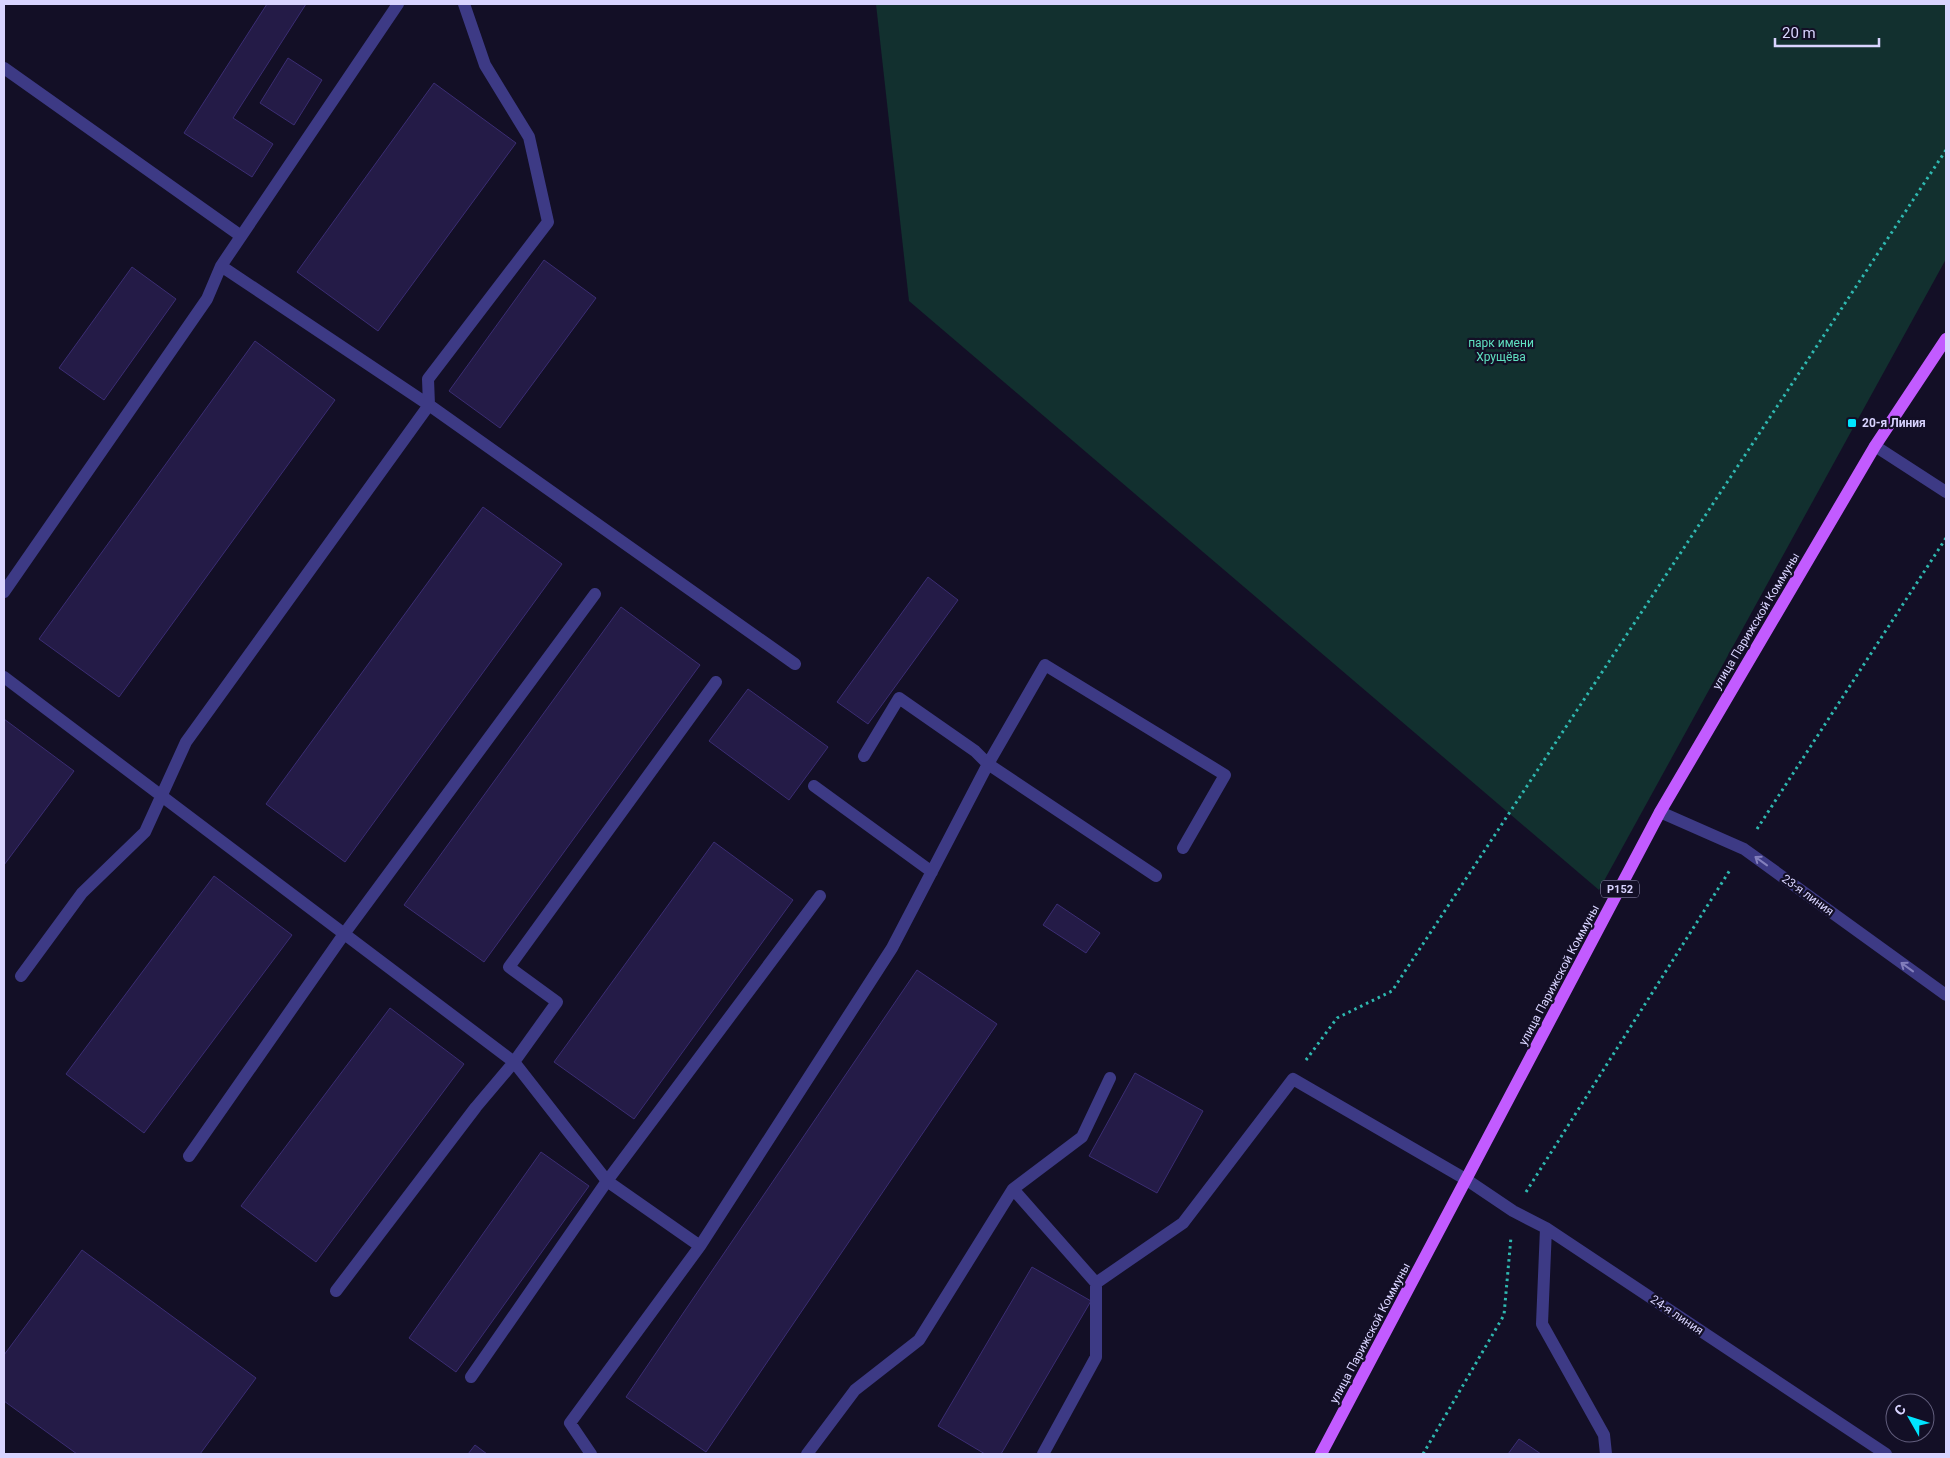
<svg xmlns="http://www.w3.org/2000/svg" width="1950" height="1458" viewBox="0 0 1950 1458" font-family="Roboto,sans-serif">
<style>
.green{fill:#12302f}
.building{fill:#241b47;stroke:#3b2d73}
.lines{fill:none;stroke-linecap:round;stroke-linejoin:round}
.path{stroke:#2fb8b0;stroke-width:3;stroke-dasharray:2.5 4;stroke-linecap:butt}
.service{stroke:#3d3a85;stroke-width:12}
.minor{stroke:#3d3a85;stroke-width:12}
.primary{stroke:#c25bff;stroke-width:12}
.oneway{stroke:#837fbc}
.poi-dot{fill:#00e5ff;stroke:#130f26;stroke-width:2}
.labels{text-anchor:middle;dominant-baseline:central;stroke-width:4.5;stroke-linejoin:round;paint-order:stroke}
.shield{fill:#130f26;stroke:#9e99be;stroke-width:1}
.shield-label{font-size:11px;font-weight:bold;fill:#d9d4ff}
.park-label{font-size:12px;fill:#5fe0c0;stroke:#130f26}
.poi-label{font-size:12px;font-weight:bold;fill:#d9d4ff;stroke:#130f26;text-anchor:start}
.street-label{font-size:12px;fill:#d9d4ff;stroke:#130f26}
</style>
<rect width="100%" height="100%" fill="#130f26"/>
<path class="green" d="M876,4H1946V259L1599,890L909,301Z"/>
<path class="building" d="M267,4H306L233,118L273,144L252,177L184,133Z
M288,58L322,80L294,125L260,103Z
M434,83L516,143L378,331L297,272Z
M544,260L596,298L500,428L449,391Z
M132,267L176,299L104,400L59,368Z
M255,341L335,400L119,697L39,639Z
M483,507L562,564L345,862L266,804Z
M928,577L958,600L868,724L837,702Z
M621,607L700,665L484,962L404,905Z
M748,689L828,747L789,800L709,741Z
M4,719L74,771L4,865Z
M714,842L793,900L634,1119L554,1062Z
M214,876L292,935L144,1133L66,1074Z
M1057,904L1100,933L1086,953L1043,925Z
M917,970L997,1024L706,1452L626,1397Z
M390,1008L464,1064L316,1262L241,1206Z
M1135,1073L1203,1111L1157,1193L1089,1156Z
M541,1152L589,1186L456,1372L409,1338Z
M82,1250L256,1378L200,1454H77L4,1401V1355Z
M1032,1267L1091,1301L1001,1454H985L938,1426Z
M1519,1439L1541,1454H1508Z
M475,1445L487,1454H468Z"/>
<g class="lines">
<path class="path" d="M1757,829L1946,538
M1306,1060L1337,1018L1392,991L1946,150
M1526,1192L1730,870
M1423,1454L1504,1315L1511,1237"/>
<path class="service" d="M4,68L241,236
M221,266L429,405L795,664
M4,592L207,299L221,266L398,4
M4,677L514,1062L476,1107L336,1291
M864,756L899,698L975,751L988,764L1156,876
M814,786L932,872
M21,976L82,893L145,832L186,742L429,405L428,379L548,222L529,137L485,65L464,4
M189,1156L344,934L595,594
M1013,1189L1082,1137L1110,1078
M700,1246L607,1181L514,1062L557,1002L509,967L716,682
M1096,1283L1183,1223L1293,1079L1467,1180
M471,1377L607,1181L820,896
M591,1454L570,1423L700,1246L892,948L988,764L1045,665L1225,775L1183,848
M807,1454L855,1390L919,1340L1013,1189L1096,1283V1357L1043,1454"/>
<path class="minor" d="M1875,446L1946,492
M1660,812L1744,849L1946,995
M1467,1180L1513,1211L1546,1228L1886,1454
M1546,1228L1542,1324L1604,1435L1606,1454"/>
<path class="primary" d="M1321,1454L1660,812L1875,446L1946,339"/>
</g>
<defs><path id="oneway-shaft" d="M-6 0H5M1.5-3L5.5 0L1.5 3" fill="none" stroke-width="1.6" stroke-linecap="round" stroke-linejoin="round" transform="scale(1.25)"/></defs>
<g class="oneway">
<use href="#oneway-shaft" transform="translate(1761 861) rotate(-144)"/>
<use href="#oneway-shaft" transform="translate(1907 967) rotate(-144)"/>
</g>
<rect class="poi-dot" x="1847" y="418" width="10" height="10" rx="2.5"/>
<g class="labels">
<rect class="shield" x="1601" y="880.5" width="38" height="17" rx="4"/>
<g class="shield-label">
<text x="1620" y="889">Р152</text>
</g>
<g class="park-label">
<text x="1501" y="343">парк имени<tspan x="1501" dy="14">Хрущёва</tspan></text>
</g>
<g class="poi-label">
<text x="1862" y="423">20-я Линия</text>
</g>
<g class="street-label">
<text transform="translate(1756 621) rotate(-59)">улица Парижской Коммуны</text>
<text transform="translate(1808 895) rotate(36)">23-я линия</text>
<text transform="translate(1559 975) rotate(-62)">улица Парижской Коммуны</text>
<text transform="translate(1677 1315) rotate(34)">24-я линия</text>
<text transform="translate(1370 1333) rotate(-62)">улица Парижской Коммуны</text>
</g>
</g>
<rect width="1950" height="1458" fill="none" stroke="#d9d4ff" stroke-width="10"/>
<g transform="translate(1910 1418) rotate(309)"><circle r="24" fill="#130f26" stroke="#625e7d"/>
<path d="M0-4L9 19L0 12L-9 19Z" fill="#00e5ff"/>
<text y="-8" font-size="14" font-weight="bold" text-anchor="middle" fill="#d9d4ff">С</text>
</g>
<path d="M1775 38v8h104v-8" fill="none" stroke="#d9d4ff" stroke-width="2.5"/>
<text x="1782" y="38" font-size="15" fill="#d9d4ff" stroke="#130f26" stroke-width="4" paint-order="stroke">20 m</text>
</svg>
